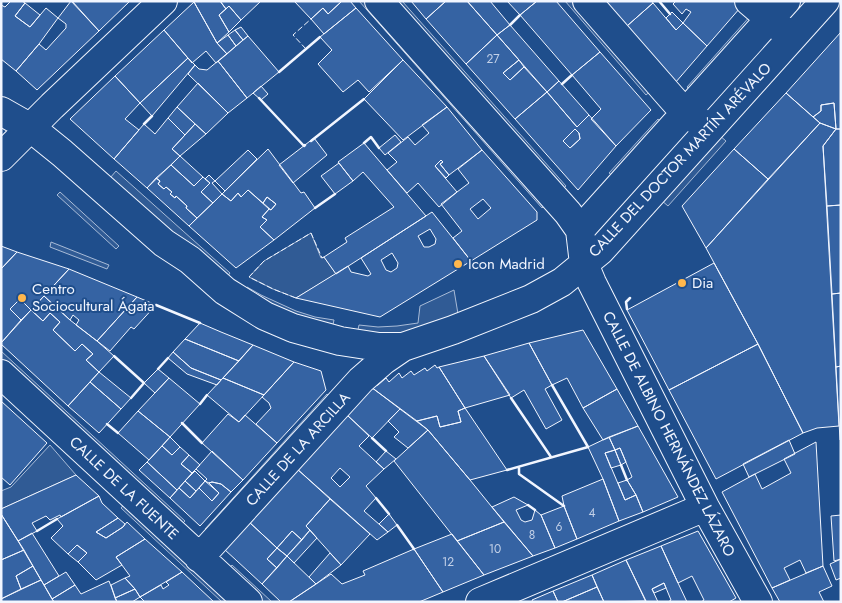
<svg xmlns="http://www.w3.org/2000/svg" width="842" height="603" viewBox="0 0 842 603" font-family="Jost,sans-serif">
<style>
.built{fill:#305b95;stroke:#a8bbd7}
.building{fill:#3563a3;stroke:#f2f6ff;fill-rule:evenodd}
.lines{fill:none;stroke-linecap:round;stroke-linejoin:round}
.minor-casing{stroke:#f2f6ff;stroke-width:30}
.minor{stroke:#1f4e8c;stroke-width:28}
.fence{stroke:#f2f6ff;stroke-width:1;stroke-dasharray:6 2.5;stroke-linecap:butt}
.wall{stroke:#f2f6ff;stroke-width:2.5}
.poi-dot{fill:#ffb74d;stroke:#1f4e8c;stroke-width:2}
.labels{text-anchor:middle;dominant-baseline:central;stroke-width:4;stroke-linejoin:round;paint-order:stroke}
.number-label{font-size:12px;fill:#c3d1e8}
.street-label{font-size:15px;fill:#f2f6ff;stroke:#1f4e8c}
.poi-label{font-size:15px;fill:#f2f6ff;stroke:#1f4e8c;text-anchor:start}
</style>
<rect width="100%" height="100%" fill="#1f4e8c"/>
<path class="built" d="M359,1H371L548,202L542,208Z
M390,1H402L566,186L560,192Z
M565,1H577L653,89L646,95Z
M752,14L759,21L694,93L687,87Z
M658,119L665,125L617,179L609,173Z
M719,135L726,141L668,206L661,200Z
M116,171L230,273L225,280L110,178Z
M60,192L119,246L116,249L57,195Z
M311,233L321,258L324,257L336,274L296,298L273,289L249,277L264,261Z
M51,242L109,265L107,269L50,247Z
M247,287L261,295L296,311L315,317L334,320L332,329L242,294Z
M454,290L458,314L398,336L357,334L359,325L378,327L397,326L418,323L420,306Z
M1,351L185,521L178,528L1,363Z
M327,394L334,400L211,535L205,529Z
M50,445L76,475L1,509V491L11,487Z
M127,501L235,602H222L121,508Z
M232,565L272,602H259L226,572Z"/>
<path class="building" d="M11,1H22L25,3L15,16L30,27L46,8L58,18L39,44L16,71L1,59V5L5,7Z
M71,1L99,31L37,90L16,71L39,44L46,50L66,28V24L58,18Z
M72,1H130L99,31Z
M195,1H220L226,9L219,15L229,32L217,43L194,2Z
M220,1H261L241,20L229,6L226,9Z
M294,1H342L328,14L323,8L311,19Z
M342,1H350L356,8L324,34L311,19L323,8L328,14Z
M411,1H446L426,19Z
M446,1H467L497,35L466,64L426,19Z
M467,1H490L510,25L497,35Z
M507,1H537L520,15Z
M537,1H556L600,52L572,75L520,15Z
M605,1H652L653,3L627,26Z
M676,1H734L740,8L707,46L683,23L691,12L686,9L682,14L673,4Z
M194,2L217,43L227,54L216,63L206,51L192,63L164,30Z
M25,3L40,15L30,27L15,16Z
M653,3L676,30L683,23L707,46L675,83L627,26Z
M229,6L241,20L229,32L219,15Z
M356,8L403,60L369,92L358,80L343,92L318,64L332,50L320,37Z
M672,12L683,23L676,30L666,18Z
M510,25L559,81L547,92L497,35Z
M241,27L248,36L243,40L235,30Z
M164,30L188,58L140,103L115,76Z
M235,30L243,40L236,46L228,35Z
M841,32V129H836L834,103L821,105V111L813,117L786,93Z
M228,35L236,46L227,54L217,43Z
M497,35L519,60L503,73L510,80L524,67L547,92L515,119L466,64Z
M248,36L279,72L247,98L218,61Z
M600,52L651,110L616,146L591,119L601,109L572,75Z
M188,58L195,65L152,116L140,103Z
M403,60L447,107L403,140L364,99Z
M519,60L524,67L510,80L503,73Z
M218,61L247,98L228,113L188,74L195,65L199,69L207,70Z
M115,76L140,103L125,119L139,130L114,159L70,119Z
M559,81L589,115L577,127L547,92Z
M198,83L228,113L206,134L177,107Z
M261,86L268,94L261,100L253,93Z
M547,92L577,127L589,115L616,146L578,190L515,119ZM575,129L579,133L580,139L570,148L563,141Z
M786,93L820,123L768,179L734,149Z
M834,103L836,129L820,123L813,117L821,111V105Z
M177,107L195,124L185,135L168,118Z
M447,107L482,150L449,175L440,164L443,162L441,160L435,166L457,192L439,207L418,183L407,193L387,170L397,162L388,153L408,137L415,145L429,133L422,125Z
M168,118L185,135L172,149L180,156L147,188L114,159L144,124L155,134Z
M820,123L836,129L823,146L839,426L817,428L803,433L758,344L706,248Z
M195,124L206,134L180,156L172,149Z
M575,129L579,133L580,139L570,148L563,141Z
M836,129H841V205L827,206L823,146Z
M395,135L401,142L385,155L379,148Z
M314,138L327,155L293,183L279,165Z
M364,143L426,216L336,274L324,257L347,242L345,238L394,207L363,172L353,181L338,162Z
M268,149L301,193L304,192L315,208L274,240L260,227L267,220L262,217L269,209L271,210L276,204L267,197L263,203L248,190L241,197L238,193L231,201L222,194Z
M734,149L768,179L706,248L682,206Z
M248,150L257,159L225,191L215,181Z
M482,150L537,212V220L471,261L453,238L462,231L441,204L469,183L458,169ZM483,199L491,208L478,219L470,209Z
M180,156L203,177L194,186L171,165Z
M441,160L443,162L440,164L449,175L446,178L435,166Z
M339,163L353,181L335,194L321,176Z
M171,165L194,186L203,177L210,183L201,192L213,203L197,218L186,208L187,206L176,196L175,198L170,194L172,192L166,187L164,189L158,184L160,181L156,178Z
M209,175L215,181L212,183L222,194L213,203L201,192L210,183L205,179Z
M156,178L160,181L158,184L164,189L166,187L172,192L170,194L175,198L176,196L187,206L186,208L197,218L189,226L147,188Z
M248,190L269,209L262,217L267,220L260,227L274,240L236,268L189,226L222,194L231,201L238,193L241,197Z
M267,197L276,204L271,210L263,203Z
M841,205V293L832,294L827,206Z
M432,212L471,261L380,317L296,298L348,266L351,272L368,276L371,274L361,258ZM430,229L436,239L435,244L429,247H424L418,236ZM392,253L398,263L397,268L391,272L386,270L381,260Z
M1,246L17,252L1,269Z
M17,252L69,269L31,310L20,299L10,309L21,320L1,343V269Z
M714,263L758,344L669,390L627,310Z
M69,269L137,297L97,341L76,325L79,320L73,315L70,320L44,296Z
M841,293V366L836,367L832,294Z
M44,296L70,320L97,341L114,356L99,372L86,360L93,354L82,344L75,351L53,330L60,322L50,313L43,321L31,310Z
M137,297L156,305L134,329L131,327L110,351L97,341Z
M20,299L31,310L21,320L10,309Z
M31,310L43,321L50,313L60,322L53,330L75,351L82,344L93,354L86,360L99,372L68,406L1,344V343Z
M200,323L221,332L253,345L239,361L185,339Z
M583,330L617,389L583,408L567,378L552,385L529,343Z
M185,339L239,361L221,380L191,368L173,352Z
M529,343L552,385L545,389L562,420L546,429L524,390L511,398L484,356Z
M758,344L803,433L716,479L669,390Z
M253,345L294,362L264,395L223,378Z
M173,352L191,368L221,380L217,385L187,374L168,358Z
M484,356L510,395L465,408L439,367Z
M294,362L321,371L326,390L277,443L256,424L271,408L269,403L262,397Z
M435,365L437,368L439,367L465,408L458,411L461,422L440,427L437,416L417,421L371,387L378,385L386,378L389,382L399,373L402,378L411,371L414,375L425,368L427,371Z
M841,366V440H840L836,367Z
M158,369L169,378L155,393L144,383Z
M99,372L131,398L121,409L90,382Z
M169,378L200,404L170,437L138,411Z
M223,378L264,395L239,422L207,395Z
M90,382L121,409L99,433L68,406Z
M371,387L400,409L372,438L346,414Z
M617,389L638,426L603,440L583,408Z
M1,401L47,443L10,485L1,477Z
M465,408L507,470L470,480L428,430L417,421L437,416L440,427L461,422L458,411Z
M400,409L428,430L408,448L394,437L399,432L388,421Z
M138,411L170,437L149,460L118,433Z
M228,414L239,422L245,415L277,443L243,480L202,443Z
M346,414L369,436L359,446L384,469L366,486L376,498L364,511L388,532L377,540L296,468ZM340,468L350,477L340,487L331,478Z
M638,426L678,497L643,512L636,495L627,480L632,477L620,448L615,450L609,437Z
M428,430L470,480L504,522L457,541L394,461Z
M170,437L180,447L172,455L162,446Z
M609,437L615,450L605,453L625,500L636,495L643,512L619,521L603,479L588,447Z
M789,440L795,454L749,477L743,464Z
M816,442L823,566L806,573L800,560L784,568L790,580L772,588L722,492L755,474L762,489L791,473L784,459Z
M162,446L172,455L180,447L189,455L181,464L192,473L177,490L147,462Z
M620,448L626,462L621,465L615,450Z
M615,450L621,465L611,468L605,453Z
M212,451L243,480L231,492L221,484L212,482L209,483L205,481L207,479L196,469Z
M386,451L396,459L384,469L376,462Z
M189,455L200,465L192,473L181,464Z
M147,462L177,490L170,498L139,470Z
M296,468L330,499L306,526L310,530L302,540L292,531L277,548L248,521Z
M195,471L205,481L196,491L185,481Z
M76,475L99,496L61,517L60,515L50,520L46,516L32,523L37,531L18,541L1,514V509Z
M603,479L619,521L577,539L564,506L562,496Z
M627,480L636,495L625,500L618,483Z
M185,481L196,491L190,498L179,488Z
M205,481L219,493L212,501L199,488Z
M212,482L221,484L231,492L200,526L170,498L179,488L190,498L199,488L212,501L219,493L209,483Z
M99,496L102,503L118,518L96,532L106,538L123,527L127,522L145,539L116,557L122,565L96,580L78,562L87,553L77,545L68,554L51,538L63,526L57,519Z
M514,497L528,505L516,510L521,520L525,522L532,520L535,510L541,515L555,548L533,556L492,507Z
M330,499L370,534L341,565L306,526Z
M564,506L577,539L555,548L541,515Z
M1,514L24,550L1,560Z
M389,514L397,525L388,532L379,524Z
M841,515V559L834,561L831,516Z
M118,518L125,524L123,527L106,538L96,532Z
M248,521L277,548L267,559L277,568L262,584L224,549Z
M504,522L533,556L484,575L457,541Z
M310,530L317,538L294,563L287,556Z
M292,531L302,540L287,556L277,548Z
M698,531L736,598L729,602H701L704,600L692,576L678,583L661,546Z
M32,533L59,576L44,585L18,541Z
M452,534L484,575L443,592L414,549Z
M145,539L182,572L140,597L135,589L125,578L130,576L116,557Z
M77,545L87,553L78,562L68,554Z
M661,546L678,583L687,602H668L671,600L664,583L652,589L658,602H646L626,560Z
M277,548L287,556L277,568L267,559Z
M414,549L443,592L419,602H289L331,574L342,584L365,575L363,571Z
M24,550L33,566L16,576L21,589L1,599V560Z
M330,553L341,565L316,584L309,577Z
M287,556L316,584L289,602H281L262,584Z
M841,559V578L836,580L830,564Z
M626,560L646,601L604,602L592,575Z
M33,566L41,580L21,589L16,576Z
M823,566L832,586L819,592L824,602H780L772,588Z
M66,572L75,585L52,599L44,585Z
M182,572L214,602H145L140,597L161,585L163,589L169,585L166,582Z
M592,575L597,587L562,602H558L553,591Z
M125,578L135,589L115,598L111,585Z
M41,580L54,602H1V599Z
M109,581L117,602H54L52,599L75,585L81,594Z
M664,583L666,588L654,593L652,589Z
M597,587L604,602H562Z
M135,589L140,597L132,602H117L115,598Z
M553,591L558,602H533L532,600Z"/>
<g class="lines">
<g class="minor-casing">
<path id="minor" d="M379,1L568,213L580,230L584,264L592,283L705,507L758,602
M587,1L670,96L686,114L702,123
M749,1L784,31
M1,111L31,128L62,153L164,243L190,260L225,291L265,316L293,328L340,341L379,347H403L453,330L531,299L562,282L600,251L825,1
M1,157L52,106L163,1
M580,230L786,1
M1,374L248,602
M199,558L361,380L384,360L403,347
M480,602L705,507"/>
</g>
<use href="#minor" class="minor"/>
<path class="fence" d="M306,49L293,35L311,19
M296,298L273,289L249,277L264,261L311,233L322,258L324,257"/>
<path class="wall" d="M659,1L670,14
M510,25L520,15
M279,72L320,37
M562,84L572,75
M259,98L304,146L305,145
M144,124L152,116
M311,141L364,99
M364,143L371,137L379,148
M315,208L335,194
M156,305L200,323
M627,309L626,302L630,298
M114,356L144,383L131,398
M158,369L168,358
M511,398L551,457
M200,404L207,395
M182,423L202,443
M107,424L118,433
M372,438L386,451
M621,465L627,480
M519,467V474L564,506
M507,470L588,447L552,385
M376,498L389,514
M528,505L535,510
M397,525L414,549
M37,531L57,519"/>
</g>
<g class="poi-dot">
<circle cx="458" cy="264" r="5"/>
<circle cx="682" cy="283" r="5"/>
<circle cx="22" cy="298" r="5"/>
</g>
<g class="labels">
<g class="number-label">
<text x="493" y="59">27</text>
<text x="592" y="513">4</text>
<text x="559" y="527">6</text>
<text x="532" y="535">8</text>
<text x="495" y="549">10</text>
<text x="448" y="562">12</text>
</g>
<g class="street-label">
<text transform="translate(680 160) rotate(-47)">CALLE DEL DOCTOR MARTÍN ARÉVALO</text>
<text transform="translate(669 434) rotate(63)">CALLE DE ALBINO HERNÁNDEZ LÁZARO</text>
<text transform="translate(298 449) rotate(-48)">CALLE DE LA ARCILLA</text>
<text transform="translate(124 488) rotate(43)">CALLE DE LA FUENTE</text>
</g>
<g class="poi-label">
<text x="468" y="264">Icon Madrid</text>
<text x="692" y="283">Dia</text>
<text x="32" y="289">Centro<tspan x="32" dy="17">Sociocultural Ágata</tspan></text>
</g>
</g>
<rect width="842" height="603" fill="none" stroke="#f2f6ff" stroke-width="5"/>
</svg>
